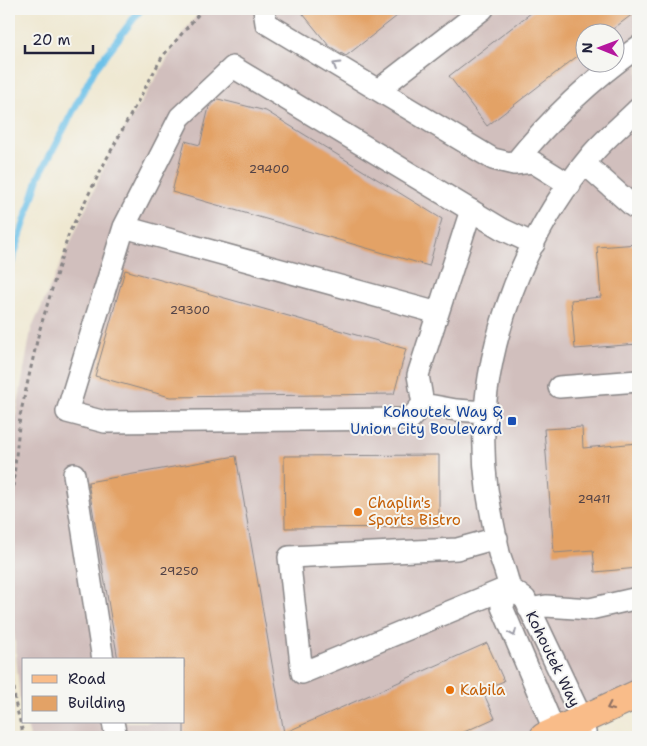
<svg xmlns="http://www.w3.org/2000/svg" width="647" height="746" viewBox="0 0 647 746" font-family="'Shantell Sans',sans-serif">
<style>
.industrial{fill:#d1bfbd;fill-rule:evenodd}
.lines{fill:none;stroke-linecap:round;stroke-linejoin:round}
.stream{stroke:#6cc1e9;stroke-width:7}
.building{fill:#e3a266}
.minor-casing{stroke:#888586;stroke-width:24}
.major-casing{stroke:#888586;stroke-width:30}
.path{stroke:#888586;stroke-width:3;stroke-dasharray:4 4;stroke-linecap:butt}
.minor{stroke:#fff;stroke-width:21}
.major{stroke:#f9bc89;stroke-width:28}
.oneway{stroke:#9c9ca7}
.oneway2{stroke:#8e6f62}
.transit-dot{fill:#1a4fb4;stroke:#f6f6f2;stroke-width:2}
.food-dot{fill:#e8710a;stroke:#f6f6f2;stroke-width:2}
.labels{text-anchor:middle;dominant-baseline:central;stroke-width:4;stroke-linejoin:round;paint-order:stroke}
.number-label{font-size:12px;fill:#524246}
.transit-label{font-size:15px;fill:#164399;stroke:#f6f6f2;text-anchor:end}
.food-label{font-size:15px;fill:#c56008;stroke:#f6f6f2;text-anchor:start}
.street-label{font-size:15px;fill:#22223b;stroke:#f6f6f2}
</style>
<rect width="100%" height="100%" fill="#f6f6f2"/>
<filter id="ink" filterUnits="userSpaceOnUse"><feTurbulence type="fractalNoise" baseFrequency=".02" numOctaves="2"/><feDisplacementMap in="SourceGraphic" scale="10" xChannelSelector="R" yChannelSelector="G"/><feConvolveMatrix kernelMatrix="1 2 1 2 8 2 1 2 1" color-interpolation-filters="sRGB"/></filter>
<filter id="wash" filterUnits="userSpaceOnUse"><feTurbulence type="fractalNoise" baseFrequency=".0096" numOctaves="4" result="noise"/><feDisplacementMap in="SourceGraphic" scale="20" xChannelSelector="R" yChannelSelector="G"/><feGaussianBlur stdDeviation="1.12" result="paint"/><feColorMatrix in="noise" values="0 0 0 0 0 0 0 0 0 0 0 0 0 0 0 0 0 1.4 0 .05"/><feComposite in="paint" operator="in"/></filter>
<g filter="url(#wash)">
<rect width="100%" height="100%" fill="#efe8d1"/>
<path class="industrial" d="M202,9H638V694L544,737H30L26,722H184V660H24V714L20,701L9,575V456L31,330L112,150L183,33ZM584,32H614V62H584Z"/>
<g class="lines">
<path class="stream" d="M9,271L39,176L95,69L141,9"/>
</g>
<g id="blocks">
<path class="building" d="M299,9H406L346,56L329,46Z
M536,9L638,10L609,32H584V51L487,126L449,76Z
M218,99L266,111L442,219L429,266L172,192L185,141L200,145L209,107Z
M638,244V344L575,349L571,300L601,297L597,247Z
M125,270L406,349L394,394L170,397L95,376Z
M582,427L583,448L638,443V568L595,572L593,550L554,553L544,429Z
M439,455V527L285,528L284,456Z
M236,456L284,733L487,643L504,681L482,690L495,718L453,737H184V660H118L88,482Z"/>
</g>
</g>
<g filter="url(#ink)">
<use href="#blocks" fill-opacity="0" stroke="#888586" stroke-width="1"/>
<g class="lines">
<g class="minor-casing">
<path id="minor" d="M264,9L266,23L493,159L514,164L533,162L570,185
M378,90L483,9
M514,164C550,119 591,80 638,47
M585,164L634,207H638
M124,227L438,313
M559,387L638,381
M423,404L418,375L471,210
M485,412L456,410L423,404L410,419L105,422L67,412L124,227L180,117L233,67L502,229L534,244
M74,474L103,660
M497,538L457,549L289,557L302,673L509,587
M509,587L525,599L582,719L586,737
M529,609L546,606L590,609L638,598
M113,722L116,737
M562,737L555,732L502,607C505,601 509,592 509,586C507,574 502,563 499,553C495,532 490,510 487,489C471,371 517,244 592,154C606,138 623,124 638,109"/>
</g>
<g class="major-casing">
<path id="major" d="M544,737L638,694"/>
</g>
<path class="path" d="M9,527L20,416L39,332L69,233L106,160L162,57L203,9
M9,616L15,702L24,737"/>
<use href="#minor" class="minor"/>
<use href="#major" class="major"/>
</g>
<defs><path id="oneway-chevron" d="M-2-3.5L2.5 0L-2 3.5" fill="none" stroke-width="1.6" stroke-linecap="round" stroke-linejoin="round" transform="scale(1.25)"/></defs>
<g class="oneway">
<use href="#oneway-chevron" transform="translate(336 65) rotate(-149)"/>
<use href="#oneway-chevron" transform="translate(513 633) rotate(67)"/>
</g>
<use class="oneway2" href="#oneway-chevron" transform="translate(610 707) rotate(155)"/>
</g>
<rect class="transit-dot" x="507" y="416" width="10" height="10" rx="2.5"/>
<g class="food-dot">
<circle cx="358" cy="512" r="5"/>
<circle cx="450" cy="690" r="5"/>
</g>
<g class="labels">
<g class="number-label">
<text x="269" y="169">29400</text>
<text x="190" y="310">29300</text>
<text x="594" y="499">29411</text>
<text x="179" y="571">29250</text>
</g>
<g class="transit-label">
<text x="502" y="412">Kohoutek Way &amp;<tspan x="502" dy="17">Union City Boulevard</tspan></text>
</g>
<g class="food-label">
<text x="368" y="503">Chaplin's<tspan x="368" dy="17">Sports Bistro</tspan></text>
<text x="460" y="690">Kabila</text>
</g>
<g class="street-label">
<text transform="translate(553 659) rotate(64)">Kohoutek Way</text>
</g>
</g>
<rect width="647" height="746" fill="none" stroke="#f6f6f2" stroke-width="30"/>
<rect x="22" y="658" width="162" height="65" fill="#f6f6f2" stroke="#a1a1a9"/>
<rect x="32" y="675" width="25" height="8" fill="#f9bc89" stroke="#a1a1a9"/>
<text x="68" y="684" font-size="15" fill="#22223b">Road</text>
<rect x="32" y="696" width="25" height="15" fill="#e3a266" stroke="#a1a1a9"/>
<text x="68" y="708" font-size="15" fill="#22223b">Building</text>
<g transform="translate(600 48) rotate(271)"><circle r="24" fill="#f6f6f2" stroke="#a1a1a9"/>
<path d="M0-4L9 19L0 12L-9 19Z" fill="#b5179e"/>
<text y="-8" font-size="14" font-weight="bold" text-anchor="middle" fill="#22223b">N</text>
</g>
<path d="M25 45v8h68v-8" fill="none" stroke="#22223b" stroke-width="2.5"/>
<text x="32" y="45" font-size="15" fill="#22223b" stroke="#f6f6f2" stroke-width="4" paint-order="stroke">20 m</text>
</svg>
